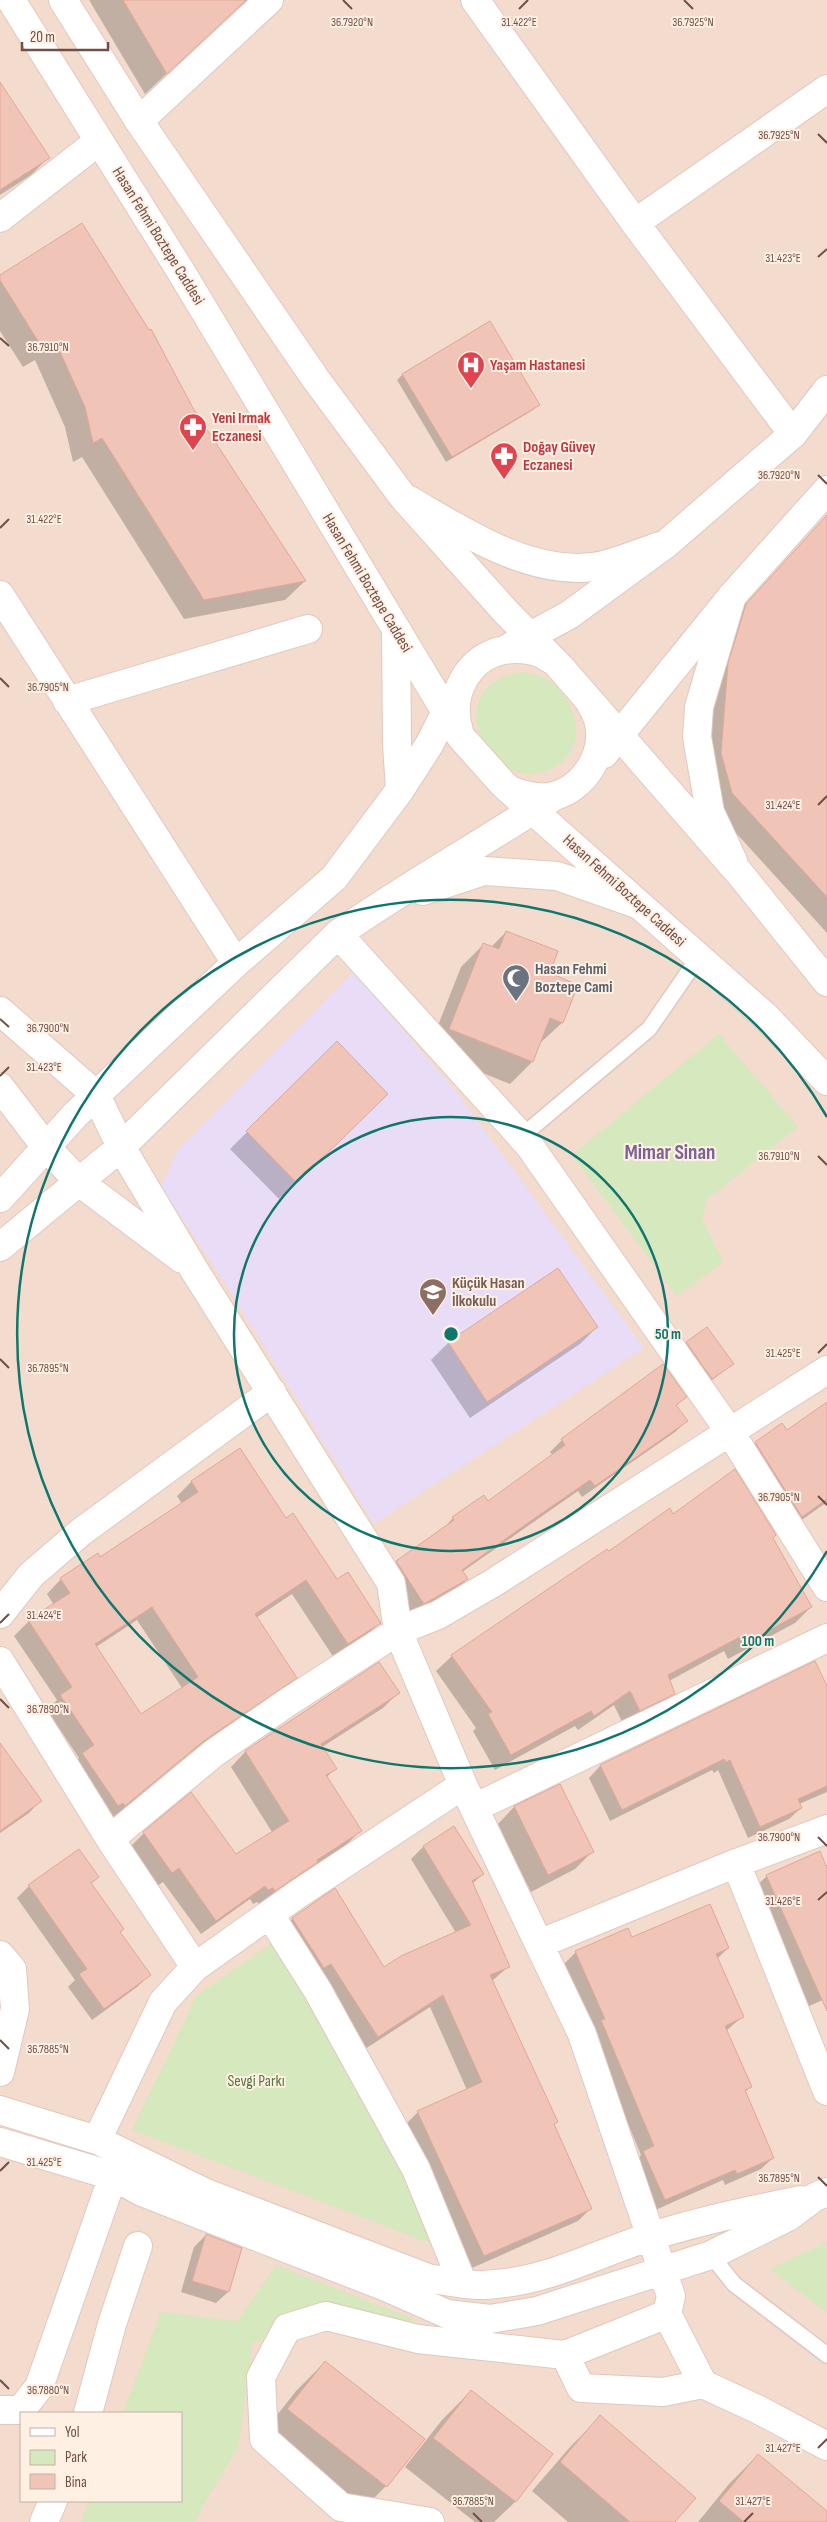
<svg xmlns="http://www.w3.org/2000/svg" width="827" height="2522" viewBox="0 0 827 2522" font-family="'Sofia Sans Condensed',sans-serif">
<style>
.residential{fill:#f3dbcd;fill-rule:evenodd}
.education{fill:#e8dcf7}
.green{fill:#d6e8be}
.shadow{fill:#0003;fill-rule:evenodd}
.building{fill:#f0c4b7;stroke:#e2a797;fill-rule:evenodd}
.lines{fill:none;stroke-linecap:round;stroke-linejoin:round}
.service-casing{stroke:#e1c8be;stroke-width:18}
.minor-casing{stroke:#e1c8be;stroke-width:30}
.tertiary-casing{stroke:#e1c8be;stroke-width:30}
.secondary-casing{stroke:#e6c8bb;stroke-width:30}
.service{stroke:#fff;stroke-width:15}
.minor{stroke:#fff;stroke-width:28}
.tertiary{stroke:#fff;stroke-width:28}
.secondary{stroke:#fff;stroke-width:28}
.ticks{fill:none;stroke:#714f47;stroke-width:2}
.ring{fill:none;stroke:#0f766e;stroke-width:2.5}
.labels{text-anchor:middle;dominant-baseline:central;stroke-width:4;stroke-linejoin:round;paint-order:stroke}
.street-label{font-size:16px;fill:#714f47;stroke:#fff0e4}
.health-label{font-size:16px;font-weight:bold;fill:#be3a42;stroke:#fff0e4;text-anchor:start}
.worship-label{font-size:16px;font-weight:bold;fill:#5b616d;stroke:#fff0e4;text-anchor:start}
.education-label{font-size:16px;font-weight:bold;fill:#785e54;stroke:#fff0e4;text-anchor:start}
.park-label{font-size:16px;fill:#597740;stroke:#fff0e4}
.district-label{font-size:21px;font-weight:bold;fill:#7b6394;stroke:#fff0e4}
.ticks-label{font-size:12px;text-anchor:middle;fill:#714f47;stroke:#fff0e4;stroke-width:4;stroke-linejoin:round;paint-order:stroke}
.centre{fill:#0f766e;stroke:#fff0e4;stroke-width:2.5}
.ring-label{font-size:15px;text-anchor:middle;font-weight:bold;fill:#0f766e;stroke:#fff0e4;stroke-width:4;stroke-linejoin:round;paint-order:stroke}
</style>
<rect width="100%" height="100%" fill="#fbebde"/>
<path class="residential" d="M0,0H827V2522H0ZM21,2413H181V2501H21Z"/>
<path class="education" d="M353,972L455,1090L644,1348L374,1524L225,1283L161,1187L177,1151Z"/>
<path class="green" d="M523,672C534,674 543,676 551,682C576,701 589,743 559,764C494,809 430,684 523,672Z
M719,1034L798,1127L707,1199L702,1218L723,1262L677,1296L572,1155Z
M278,1939L443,2248L132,2130L197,1995Z
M827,2242V2313L770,2269Z
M276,2265L417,2320L253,2342L238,2447L194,2522H81L89,2501H181V2413H123L161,2312L237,2321Z"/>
<path class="shadow" d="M89,0H250L235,10L145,94Z
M0,87L48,158L31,175L0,195Z
M0,276L305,581L285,600L184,619L82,457L73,462L65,427L35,360L23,367L0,331Z
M402,375L538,405L533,410L446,462L397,380Z
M827,517V933L715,810L704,771L712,681L729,622Z
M506,932L548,974L577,985L562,1023L539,1044L532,1062L510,1084L428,1051L461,967L483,945L491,947Z
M337,1043L387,1094L279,1199L230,1149Z
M558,1269L597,1327L580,1344L470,1418L431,1360L448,1343Z
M687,1343L732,1364L700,1390L675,1355Z
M685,1397L676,1406L687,1421L675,1432L582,1497L578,1491L462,1572L467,1579L455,1591L412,1615L385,1574L397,1562L442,1530L453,1518L488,1503L553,1456L550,1452L562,1440Z
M827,1404V1502L785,1532L739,1460L756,1443L782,1425L787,1432Z
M240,1450L286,1519L337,1581L379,1623L365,1637L334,1658L292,1594L256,1618L295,1678L281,1692L189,1754L110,1820L69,1768L79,1758L47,1710L57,1700L14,1636L29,1621L54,1605L47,1594L61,1579L98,1555L100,1558L182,1504L177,1496L191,1482ZM137,1620L182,1688L141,1715L96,1647Z
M673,1515L772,1538L811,1607L795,1623L728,1659L724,1651L669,1681L673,1694L658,1709L624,1726L614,1705L578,1730L575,1726L495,1770L473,1731L476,1728L436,1671L452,1656L609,1553Z
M379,1663L398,1693L383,1708L322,1747L335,1768L326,1778L360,1831L345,1846L260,1905L257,1902L253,1904L250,1899L201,1934L163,1882L157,1886L129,1848L144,1833L235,1856L272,1832L231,1767L245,1752Z
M814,1663L827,1689V1792L799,1804L801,1808L789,1819L748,1838L718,1770L714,1773L712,1770L610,1821L589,1778L600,1766Z
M0,1745L40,1801L29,1813L0,1833Z
M559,1786L592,1852L575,1869L531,1892L497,1825L514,1807Z
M423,1847L483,1874L472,1884L509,1966L492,1981L557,2121L553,2125L590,2209L578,2221L472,2268L405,2125L418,2112L467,2090L430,2007L365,2049L280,1931L293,1918L384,1968L456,1933L411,1859Z
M78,1851L97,1877L91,1884L119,1933L149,1975L137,1987L92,2020L68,1987L75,1980L17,1898L29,1886Z
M827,1865V1998L807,2007L754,1888L767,1876Z
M632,1939L728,1948L717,1959L742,2017L726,2031L750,2087L744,2093L773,2158L761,2169L725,2185L723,2180L653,2211L632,2164L641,2155L590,2033L593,2030L564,1964L576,1952Z
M206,2235L228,2292L216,2303L181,2292L194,2247Z
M325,2362L423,2439L386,2486L357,2515L259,2438L296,2391Z
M471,2391L552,2455L515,2502L494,2522H475L405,2467L442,2420Z
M600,2417L674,2522H568L532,2491L571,2446Z
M758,2455L827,2512V2522H698L729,2484Z"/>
<path class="building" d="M123,0H246L167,74Z
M0,82L50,158L0,190Z
M82,223L149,330L151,329L193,408L306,581L204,600L102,438L93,443L85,407L55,341L43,349L0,280V275Z
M490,321L540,405L452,457L402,374Z
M827,515V897L732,793L721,753L728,663L746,604Z
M506,931L558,951L550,973L578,985L563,1023L550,1018L533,1062L449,1029L483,943L499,949Z
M337,1041L388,1094L297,1183L246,1131Z
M558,1268L598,1327L487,1402L448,1342Z
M707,1327L734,1364L712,1379L686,1342Z
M663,1364L687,1397L676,1405L688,1421L595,1486L590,1480L532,1520L462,1570L468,1579L424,1604L396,1561L454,1520L452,1517L484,1495L488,1501L565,1445L561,1439Z
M827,1402V1499L802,1517L755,1442L782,1423L787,1430Z
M240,1448L286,1518L293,1513L337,1579L348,1572L381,1623L348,1644L306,1580L255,1614L297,1678L205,1740L125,1806L123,1803L118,1806L82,1753L94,1745L60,1695L72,1687L28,1620L70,1593L60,1578L98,1553L100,1557L198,1492L191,1481ZM152,1607L198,1677L141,1714L95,1644Z
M735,1469L776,1535L773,1538L812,1607L744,1644L740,1637L668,1675L675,1694L640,1711L630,1691L594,1716L591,1711L511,1755L488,1714L492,1712L451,1655L607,1549L609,1551L670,1508L673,1514Z
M815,1661L827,1686V1786L798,1799L802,1808L760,1827L730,1760L726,1762L724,1759L622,1810L600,1765Z
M379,1662L400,1693L321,1744L337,1769L326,1775L362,1831L317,1860L318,1862L275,1891L273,1888L268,1890L265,1886L216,1921L179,1868L172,1873L143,1832L191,1792L236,1854L289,1821L245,1751Z
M0,1743L42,1801L0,1831Z
M560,1784L594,1852L548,1875L514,1806Z
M454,1826L484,1874L472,1881L510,1967L490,1975L558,2122L554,2124L592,2209L484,2256L417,2111L482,2082L443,1995L378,2037L331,1964L324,1968L292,1918L335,1888L384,1967L401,1956L471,1925L423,1846Z
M79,1849L99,1877L91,1883L124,1929L120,1932L151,1975L104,2009L79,1974L87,1969L28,1885Z
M820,1851L827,1868V2011L766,1875Z
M710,1904L729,1948L716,1954L744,2017L725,2026L752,2087L745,2090L774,2158L737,2174L735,2170L665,2200L643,2151L654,2146L601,2020L605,2019L575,1951L628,1928L632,1937Z
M206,2234L242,2248L229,2292L192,2281Z
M325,2361L425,2439L387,2487L287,2409Z
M471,2390L553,2454L516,2502L433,2438Z
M600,2415L696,2498L675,2522H630L560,2462Z
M758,2454L827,2511V2522H744L719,2501Z"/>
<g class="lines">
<g class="service-casing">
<path id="service" d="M522,1136L649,1029L698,958
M711,2255L734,2284L827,2355"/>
</g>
<g class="minor-casing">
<path id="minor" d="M475,0L635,223L793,434
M139,121L269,0
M0,218L99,141
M635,223L827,89
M409,500C463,531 528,575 593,567C615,564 638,553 660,546
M0,595L236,963
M732,596L699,707L697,737L710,812L733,861
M396,632L397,744L400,790
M67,701L308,629
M423,891L484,871L557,876L637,904
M338,934L529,1145L730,1432L827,1587
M0,1011L96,1095L121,1147L193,1268L391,1583L398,1631L463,1785L582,2034L671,2296L667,2314L703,2384L757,2409L827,2446
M0,1087L46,1147L79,1182L182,1259
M0,1198L76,1114L236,963L334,878L400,790L429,745L455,694
M0,1247L121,1147L338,934C408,885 482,844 553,797
M0,1614L31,1575L81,1532L272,1392
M0,1661L110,1839L195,1967
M474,1808L827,1638
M110,1839L214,1753L288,1702L398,1631L438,1615L493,1583L827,1370
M736,1863L827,2091
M270,1915L318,1991L416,2169L463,2284
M539,1944L734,1864L827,1829
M0,1955L12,1969L15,2009L0,2072
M0,2110L97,2140L206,2193L428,2278C451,2282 473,2287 496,2284C549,2280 599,2253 649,2237C699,2221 750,2210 801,2200
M97,2140L163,2002L195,1967L298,1894L463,1785
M0,2142L113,2176L142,2192L386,2287L447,2314L490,2319L537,2311L711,2255L788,2217L815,2197L827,2192
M565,2355L581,2388L663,2392L703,2384
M0,2410H21L39,2387L113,2176
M88,2413L112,2324L138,2246
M44,2522L53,2501
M430,2522L341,2507L264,2439L261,2377L287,2328L326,2316L418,2339L565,2355L667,2314"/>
</g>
<g class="tertiary-casing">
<path id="tertiary" d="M510,647L569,615L666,544L793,434L827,390
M604,754L732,596L827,490"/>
</g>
<g class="secondary-casing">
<path id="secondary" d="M11,0L180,270L461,737L503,784L765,1016L827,1081
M63,0L139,121L315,378L403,497L506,612L560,667L741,875L827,982
M459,731C446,691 473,648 517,649C528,649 541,652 550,659
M512,791C526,796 540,800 554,796C591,786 614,738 591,705"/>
</g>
<use href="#service" class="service"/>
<use href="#minor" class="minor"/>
<use href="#tertiary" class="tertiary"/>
<use href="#secondary" class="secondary"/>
</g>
<path class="ticks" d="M343,0L352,9M684,0L693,9M519,9L528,0M818,134L827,143M818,257L827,249M0,338L9,346M818,475L827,484M0,528L9,519M0,678L9,687M818,805L827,796M0,1019L9,1027M0,1076L9,1067M818,1156L827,1165M818,1353L827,1344M0,1359L9,1368M818,1496L827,1505M0,1623L9,1614M0,1699L9,1708M818,1837L827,1846M818,1900L827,1892M0,2040L9,2049M0,2171L9,2162M818,2177L827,2186M0,2380L9,2389M818,2448L827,2439M473,2513L482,2522M744,2522L753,2513"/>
<g class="ring">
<circle cx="451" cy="1334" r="217"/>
<path d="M827 1551A434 434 0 1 1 827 1117"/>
</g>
<defs>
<g id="hospital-pin" transform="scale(1.4375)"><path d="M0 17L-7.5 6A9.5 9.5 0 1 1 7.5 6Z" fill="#e0444e" stroke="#fff0e4"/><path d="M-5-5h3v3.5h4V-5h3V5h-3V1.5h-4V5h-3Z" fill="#fff"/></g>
<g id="pharmacy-pin" transform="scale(1.4375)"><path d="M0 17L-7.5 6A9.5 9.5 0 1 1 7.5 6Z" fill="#e0444e" stroke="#fff0e4"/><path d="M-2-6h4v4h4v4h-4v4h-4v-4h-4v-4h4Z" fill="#fff"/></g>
<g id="mosque-pin" transform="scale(1.4375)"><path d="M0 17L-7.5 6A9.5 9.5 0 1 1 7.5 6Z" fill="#6b7280" stroke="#fff0e4"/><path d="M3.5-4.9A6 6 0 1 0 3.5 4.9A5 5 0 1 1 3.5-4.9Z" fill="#fff"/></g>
<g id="school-pin" transform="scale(1.4375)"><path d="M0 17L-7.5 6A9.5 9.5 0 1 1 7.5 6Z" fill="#8d6e63" stroke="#fff0e4"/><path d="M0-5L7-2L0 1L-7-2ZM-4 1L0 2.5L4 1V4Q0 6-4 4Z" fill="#fff"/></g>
</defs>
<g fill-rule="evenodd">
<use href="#hospital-pin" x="471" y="365"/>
<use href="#pharmacy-pin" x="193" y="427"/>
<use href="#pharmacy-pin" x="504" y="456"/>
<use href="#mosque-pin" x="516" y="978"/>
<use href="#school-pin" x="433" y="1292"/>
</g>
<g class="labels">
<g class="street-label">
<text transform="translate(158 236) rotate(58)">Hasan Fehmi Boztepe Caddesi</text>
<text transform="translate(367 583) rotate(59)">Hasan Fehmi Boztepe Caddesi</text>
<text transform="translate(624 891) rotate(42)">Hasan Fehmi Boztepe Caddesi</text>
</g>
<g class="health-label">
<text x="490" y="365">Yaşam Hastanesi</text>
<text x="212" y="418">Yeni Irmak<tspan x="212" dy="18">Eczanesi</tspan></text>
<text x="523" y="447">Doğay Güvey<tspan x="523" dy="18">Eczanesi</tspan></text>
</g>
<g class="worship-label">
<text x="535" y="969">Hasan Fehmi<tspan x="535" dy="18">Boztepe Cami</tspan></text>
</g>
<g class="education-label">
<text x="452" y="1283">Küçük Hasan<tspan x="452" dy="18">İlkokulu</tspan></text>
</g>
<g class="park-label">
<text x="256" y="2081">Sevgi Parkı</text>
</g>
<g class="district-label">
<text x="670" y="1152">Mimar Sinan</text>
</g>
</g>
<g class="ticks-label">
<text x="352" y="26">36.7920°N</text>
<text x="519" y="26">31.422°E</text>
<text x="693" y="26">36.7925°N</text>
<text x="779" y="139">36.7925°N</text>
<text x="783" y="262">31.423°E</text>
<text x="48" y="351">36.7910°N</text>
<text x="779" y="479">36.7920°N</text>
<text x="44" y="523">31.422°E</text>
<text x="48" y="691">36.7905°N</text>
<text x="783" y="809">31.424°E</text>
<text x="48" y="1032">36.7900°N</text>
<text x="44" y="1071">31.423°E</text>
<text x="779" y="1160">36.7910°N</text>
<text x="783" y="1357">31.425°E</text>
<text x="48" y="1372">36.7895°N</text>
<text x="779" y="1501">36.7905°N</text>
<text x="44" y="1619">31.424°E</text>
<text x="48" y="1713">36.7890°N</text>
<text x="779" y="1841">36.7900°N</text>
<text x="783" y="1905">31.426°E</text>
<text x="48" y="2053">36.7885°N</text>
<text x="44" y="2166">31.425°E</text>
<text x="779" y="2182">36.7895°N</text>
<text x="48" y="2394">36.7880°N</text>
<text x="783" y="2452">31.427°E</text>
<text x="473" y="2505">36.7885°N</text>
<text x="753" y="2505">31.427°E</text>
</g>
<circle cx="451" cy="1334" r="8" class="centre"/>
<g class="ring-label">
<text x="668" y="1339">50 m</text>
<text x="758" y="1646">100 m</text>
</g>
<rect x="20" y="2412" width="162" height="90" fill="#fff0e4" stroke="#c6b0a5"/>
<rect x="30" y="2428" width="25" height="8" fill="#ffffff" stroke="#c6b0a5"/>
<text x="65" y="2437" font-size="15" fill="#714f47">Yol</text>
<rect x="30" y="2450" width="25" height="15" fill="#d6e8be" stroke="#c6b0a5"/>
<text x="65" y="2462" font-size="15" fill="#714f47">Park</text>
<rect x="30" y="2474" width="25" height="15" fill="#f0c4b7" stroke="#c6b0a5"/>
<text x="65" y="2487" font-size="15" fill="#714f47">Bina</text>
<path d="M22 42v8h86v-8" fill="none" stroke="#714f47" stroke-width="2.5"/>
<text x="30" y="42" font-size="15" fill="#714f47" stroke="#fff0e4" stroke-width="4" paint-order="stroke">20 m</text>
</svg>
